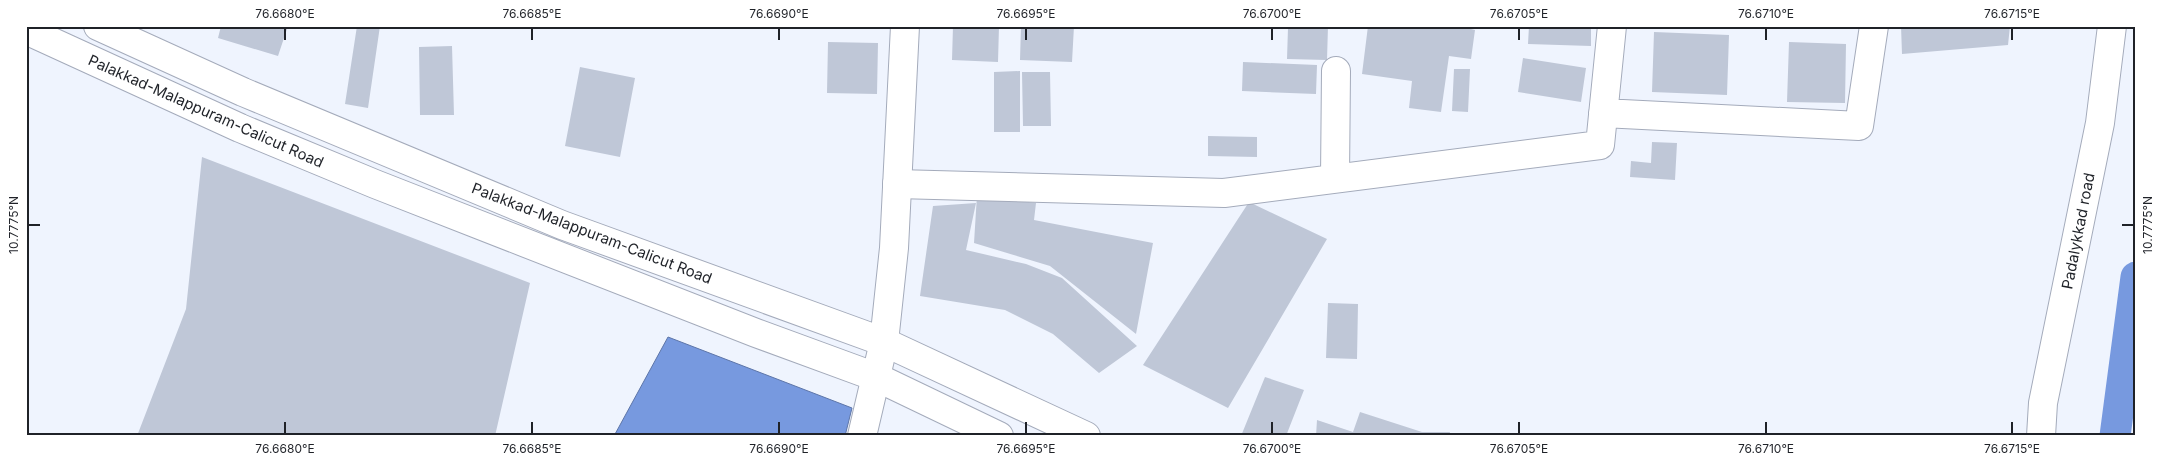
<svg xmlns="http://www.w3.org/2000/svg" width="2162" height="462" viewBox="0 0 2162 462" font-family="Inter,sans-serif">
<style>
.water{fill:#7799df;stroke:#5d75a8}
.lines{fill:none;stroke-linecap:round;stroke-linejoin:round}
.canal{stroke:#7799df;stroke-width:31}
.building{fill:#bfc7d7}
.minor-casing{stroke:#a4abbb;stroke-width:30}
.tertiary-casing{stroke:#a4abbb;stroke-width:30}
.trunk-casing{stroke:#a4abbb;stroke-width:30}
.minor{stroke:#fff;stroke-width:28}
.tertiary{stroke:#fff;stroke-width:28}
.trunk{stroke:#fff;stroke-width:28}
.ticks{fill:none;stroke:#1f2228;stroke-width:2}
.labels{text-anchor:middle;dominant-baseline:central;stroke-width:4;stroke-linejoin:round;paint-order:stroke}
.street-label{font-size:15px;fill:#1f2228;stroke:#fff}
.neatline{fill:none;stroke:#1f2228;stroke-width:2}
.ticks-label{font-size:12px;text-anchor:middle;fill:#1f2228}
</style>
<rect width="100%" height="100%" fill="#eff4fe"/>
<path class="water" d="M668,337L852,408L845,436H614Z"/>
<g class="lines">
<path class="canal" d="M2115,436L2136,277"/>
</g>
<path class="building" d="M221,26H288L278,56L218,38Z
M357,26H380L368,108L345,104Z
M953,26H999L998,62L952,60Z
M1021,26H1074L1072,62L1020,60Z
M1282,26H1328L1327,60L1287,59L1288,28H1282Z
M1368,26H1459L1475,30L1471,59L1449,56L1441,112L1409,108L1412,81L1362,74Z
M1529,26H1591V46L1528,44Z
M1901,26H2010L2008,45L1902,54Z
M1654,32L1729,35L1727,95L1652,92Z
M828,42L878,43L877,94L827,93Z
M1789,42L1846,44L1845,103L1787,102Z
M452,46L454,115H420L419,47Z
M1523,58L1586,68L1581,102L1518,92Z
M1243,62L1317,65L1316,94L1242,91Z
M580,67L635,78L620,157L565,146Z
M1454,69H1470L1468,112L1452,111Z
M1020,71V132H994V72Z
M1022,72H1050L1051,126H1023Z
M1208,136L1257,137V157L1208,156Z
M1652,142L1677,143L1675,180L1630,177L1631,161L1651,163Z
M202,157L530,283L495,436H137L186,309Z
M977,195L1036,203L1034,220L1153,243L1136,334L1050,266L974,243Z
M1249,202L1327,239L1228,408L1143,365Z
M976,203L966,250L1026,264L1062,278L1137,346L1099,373L1053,334L1005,310L920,296L933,206Z
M1328,303L1358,304L1357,359L1326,358Z
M1265,377L1304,390L1286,436H1241Z
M1360,412L1422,432H1450L1449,436H1316L1317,420L1353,432Z"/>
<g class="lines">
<g class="minor-casing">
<path id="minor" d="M1603,113L1859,126L1874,26
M1335,178L1336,71
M897,184L1224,193L1600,145L1612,26"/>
</g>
<g class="tertiary-casing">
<path id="tertiary" d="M862,436L884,342L894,248L905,26
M2041,436L2043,403L2100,123L2112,26"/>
</g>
<g class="trunk-casing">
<path id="trunk" d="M98,26L243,92L562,225L884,342L1086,436
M26,30L240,128L375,184L756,333L876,377L999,436"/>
</g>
<use href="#minor" class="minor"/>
<use href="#tertiary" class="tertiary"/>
<use href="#trunk" class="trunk"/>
</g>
<path class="ticks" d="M285,28V40M532,28V40M779,28V40M1026,28V40M1272,28V40M1519,28V40M1766,28V40M2012,28V40M28,225H40M2122,225H2134M285,422V434M532,422V434M779,422V434M1026,422V434M1272,422V434M1519,422V434M1766,422V434M2012,422V434"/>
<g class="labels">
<g class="street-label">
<text transform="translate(206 111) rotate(24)">Palakkad-Malappuram-Calicut Road</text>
<text transform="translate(2078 231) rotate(-79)">Padalykkad road</text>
<text transform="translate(592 233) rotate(21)">Palakkad-Malappuram-Calicut Road</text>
</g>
</g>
<rect width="2162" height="462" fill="none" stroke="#ffffff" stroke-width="55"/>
<rect x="28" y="28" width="2106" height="406" class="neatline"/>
<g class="ticks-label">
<text x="285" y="18">76.6680°E</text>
<text x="532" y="18">76.6685°E</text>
<text x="779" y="18">76.6690°E</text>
<text x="1026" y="18">76.6695°E</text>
<text x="1272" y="18">76.6700°E</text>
<text x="1519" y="18">76.6705°E</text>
<text x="1766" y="18">76.6710°E</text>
<text x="2012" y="18">76.6715°E</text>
<text transform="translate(14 225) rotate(-90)" y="4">10.7775°N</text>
<text transform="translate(2148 225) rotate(-90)" y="4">10.7775°N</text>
<text x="285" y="453">76.6680°E</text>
<text x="532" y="453">76.6685°E</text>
<text x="779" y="453">76.6690°E</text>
<text x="1026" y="453">76.6695°E</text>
<text x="1272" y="453">76.6700°E</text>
<text x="1519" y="453">76.6705°E</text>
<text x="1766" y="453">76.6710°E</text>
<text x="2012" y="453">76.6715°E</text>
</g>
</svg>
